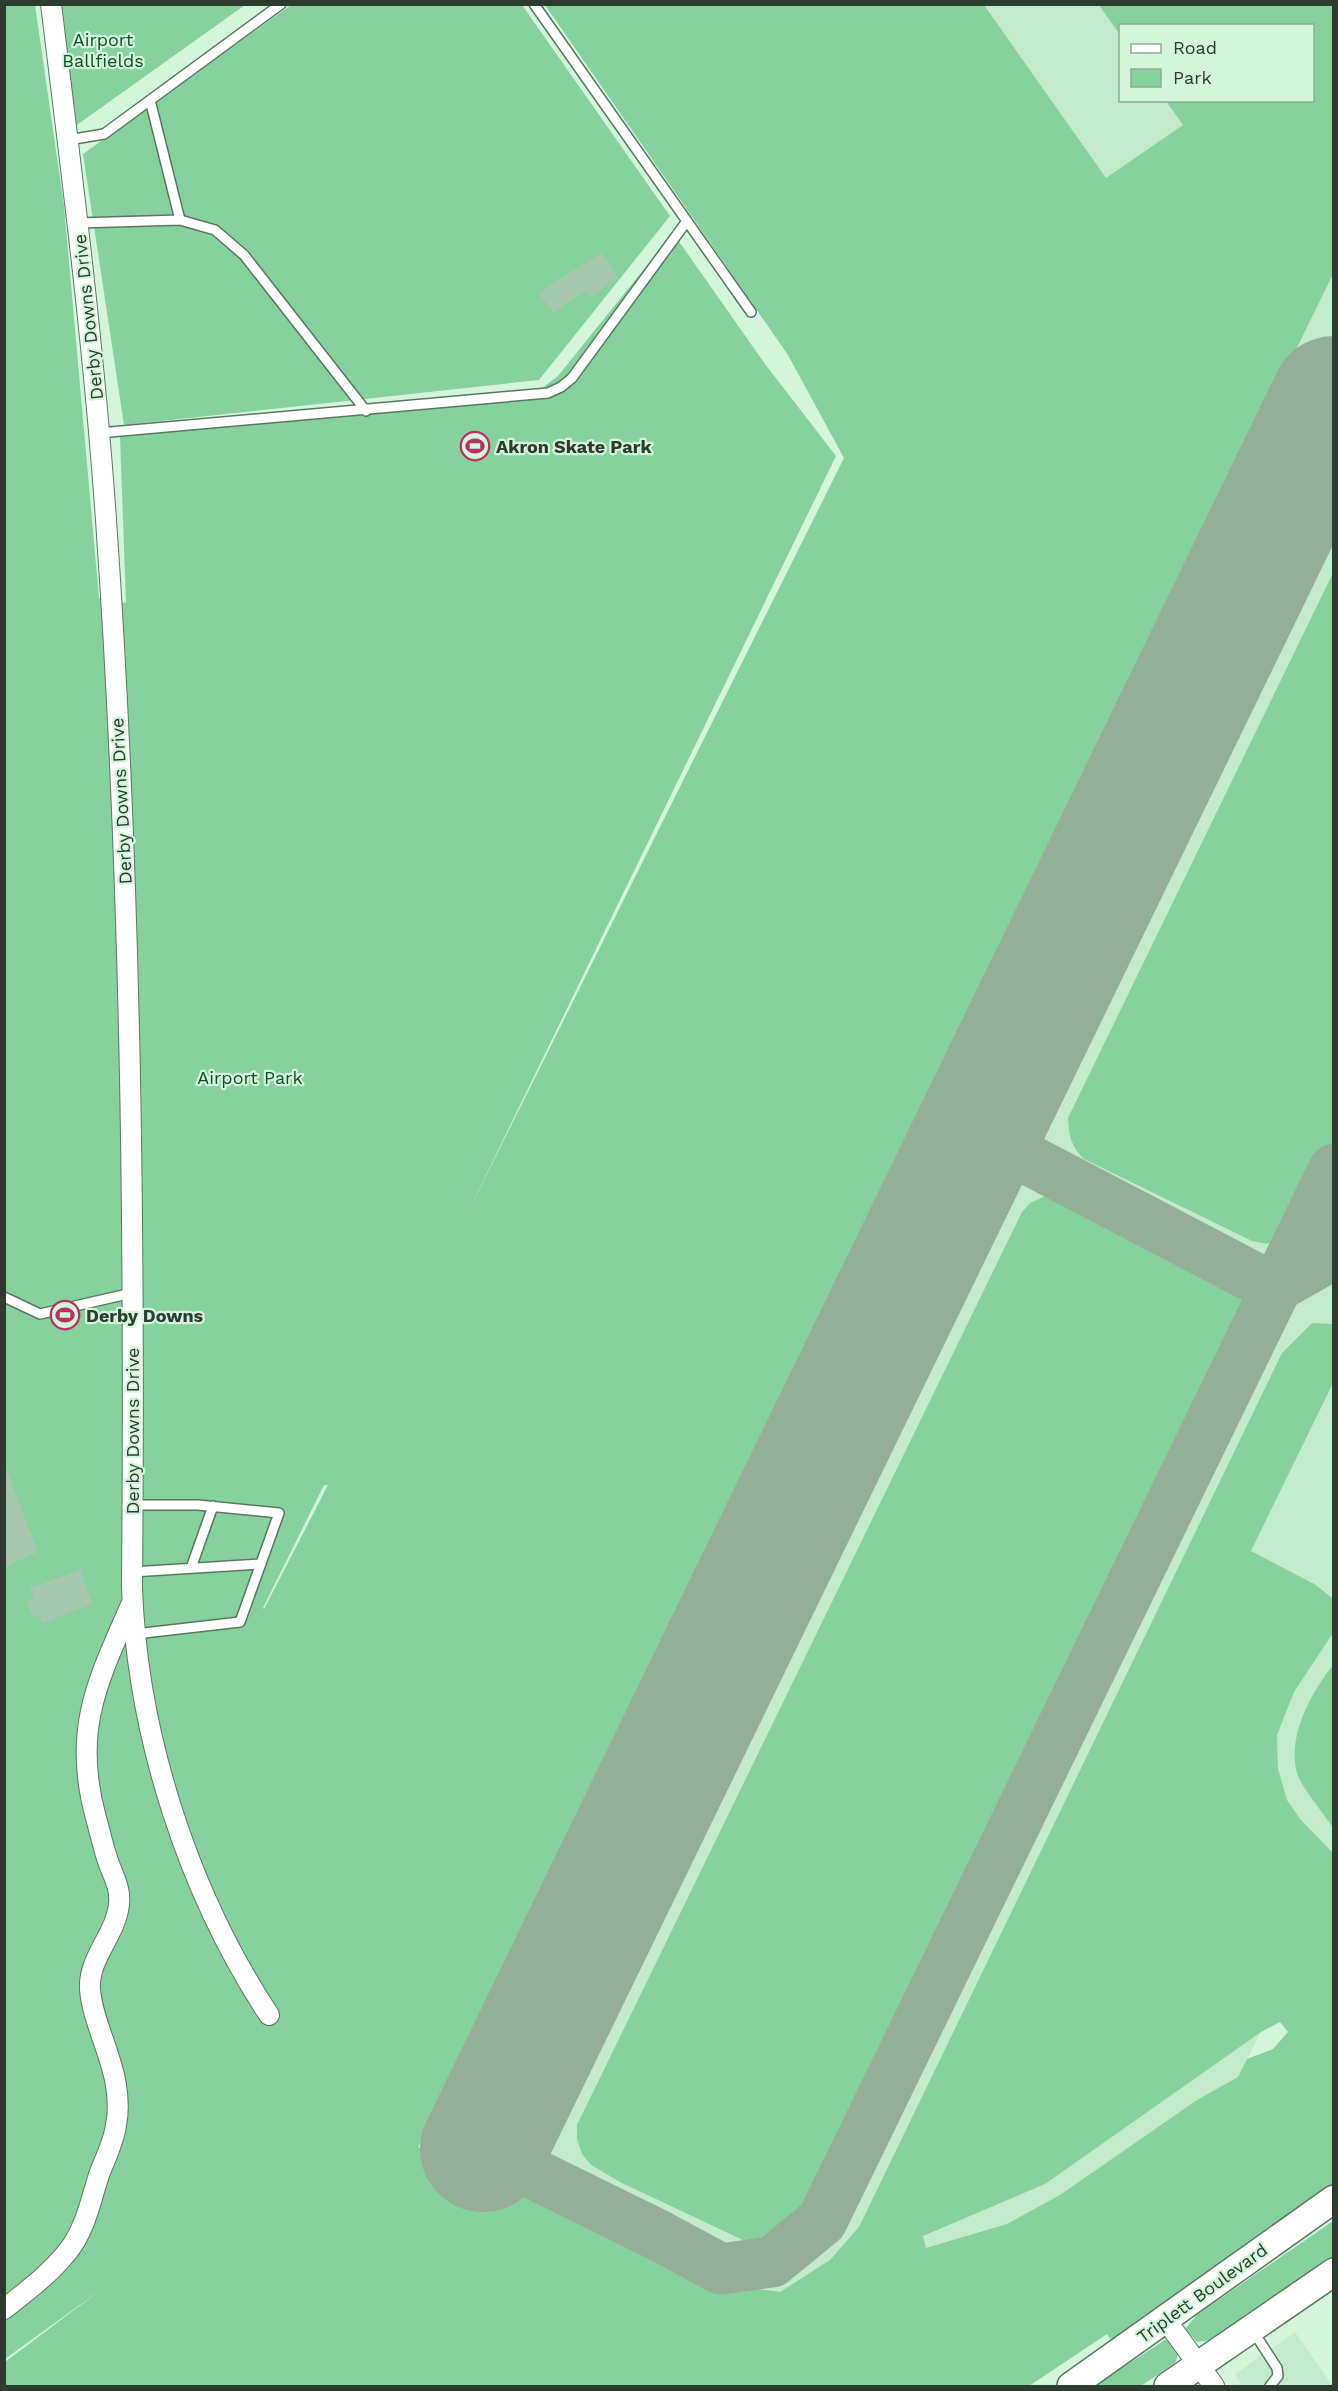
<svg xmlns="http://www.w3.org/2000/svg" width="1338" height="2391" viewBox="0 0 1338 2391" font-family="'Work Sans',sans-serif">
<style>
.built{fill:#c2ebcd;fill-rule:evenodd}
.green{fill:#86d19d;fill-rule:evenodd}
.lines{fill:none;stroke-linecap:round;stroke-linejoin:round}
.taxiway{stroke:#94ae9a;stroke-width:51}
.runway{stroke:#94ae9a;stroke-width:126}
.building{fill:#a7c8b0}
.lane-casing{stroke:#597862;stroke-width:12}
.street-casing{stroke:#597862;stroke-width:22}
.secondary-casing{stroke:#597862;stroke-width:30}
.lane{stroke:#fff;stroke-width:9}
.street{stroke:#fff;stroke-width:20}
.secondary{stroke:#fff;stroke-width:27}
.labels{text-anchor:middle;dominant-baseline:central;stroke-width:4.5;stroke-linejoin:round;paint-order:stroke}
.park-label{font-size:18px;fill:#0d4f2a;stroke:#d3f5dc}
.street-label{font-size:18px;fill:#2e3b31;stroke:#d3f5dc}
.poi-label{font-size:18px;font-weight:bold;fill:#2e3b31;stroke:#d3f5dc;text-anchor:start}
</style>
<rect width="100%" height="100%" fill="#d3f5dc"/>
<path class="built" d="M708,5H1333V1853L1332,1851L1261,2032L1107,2334L1029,2386H5V2362L165,2242L334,1485L844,458L788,355ZM1120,26H1312V100H1120Z
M1295,2332L1333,2386H1242L1235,2374Z"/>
<path class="green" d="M51,4L245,5L67,132Z
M4,5H35L64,206L99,598L126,603L120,437L541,389L558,376L673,233L765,364L836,456L468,1212L844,458L788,355L545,5H984L1106,178L1183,125L1166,101L1312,100V26H1120V35L1099,5H1333V274L418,2147L717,2283L780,2292L830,2260L859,2227L1282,1353L1312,1323L1333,1324V1383L1251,1551L1316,1585L1333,1599V1633L1294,1692L1277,1735L1278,1769L1287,1800L1300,1819L1333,1853V2189L1114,2344L1107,2334L1029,2386H5V2362L102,2289L5,2359ZM324,1485H328L264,1609L263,1608ZM1280,2022L1288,2032L1273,2049L1247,2059L1238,2077L1197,2100L1060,2195L1007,2224L926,2248L923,2236L1045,2184L1261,2032Z
M291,5H522L670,216L539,380L124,425L83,154Z
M1333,573V1151L1293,1231L1267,1244L1252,1241L1084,1159C1071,1146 1069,1136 1068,1118Z
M1050,1194L1072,1197L1226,1276L1243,1289L1248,1313L1242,1330L822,2198C802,2229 785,2245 747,2242L620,2182L591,2165L582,2154L577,2139V2125L1022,1212L1030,1203Z
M1333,1665V1828C1324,1813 1302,1789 1297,1773C1287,1736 1311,1693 1333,1665Z
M1333,2221V2257L1211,2340L1197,2342L1185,2329L1198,2314Z
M1165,2340L1172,2342L1179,2352L1175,2363L1141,2386H1094Z"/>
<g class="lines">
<path class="taxiway" d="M976,1132L1274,1288L1334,1254
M483,2149L658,2235L721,2269L772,2262L822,2221L1334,1169"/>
<path class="runway" d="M483,2149L1334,399"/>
</g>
<path class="building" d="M601,253L618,278L591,297L586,290L553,313L539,293Z
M4,1464L38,1552L4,1567Z
M80,1570L92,1604L42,1623L39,1615L33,1617L27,1601L34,1598L30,1588Z"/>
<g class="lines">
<g class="lane-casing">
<path id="lane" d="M534,4L751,312
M150,100L180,220
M68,140L104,134L281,4
M78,223L180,220L215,230L244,255L366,411
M99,433L548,393L561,387L572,378L687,221
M4,1297L40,1314L132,1293
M132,1505H198L279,1513L240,1622L135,1634
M191,1568L213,1506
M132,1572L261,1564
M1253,2331L1277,2368L1278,2376L1270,2386"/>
</g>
<g class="street-casing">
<path id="street" d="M51,4C72,176 94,347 106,520C131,875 135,1231 132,1587C137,1734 188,1892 269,2015
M4,2309C27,2291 50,2274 68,2251C86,2229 91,2198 100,2172C106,2157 114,2141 116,2125C119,2111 118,2098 116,2085C111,2053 92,2019 90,1989C88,1958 116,1935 119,1904C121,1888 113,1876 108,1861C103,1847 100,1832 96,1818C72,1731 97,1682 131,1605
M1165,2319L1214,2386"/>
</g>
<g class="secondary-casing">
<path id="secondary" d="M1071,2386L1334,2199
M1168,2386L1334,2272"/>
</g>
<use href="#lane" class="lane"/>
<use href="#street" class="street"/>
<use href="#secondary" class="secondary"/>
</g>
<defs>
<g id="stadium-ring" transform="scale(1.5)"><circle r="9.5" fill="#d3f5dc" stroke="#bb2f63" stroke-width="1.5"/><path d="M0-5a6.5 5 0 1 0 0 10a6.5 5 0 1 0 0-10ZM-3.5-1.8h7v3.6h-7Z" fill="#bb2f63"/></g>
</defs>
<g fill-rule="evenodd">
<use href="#stadium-ring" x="475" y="446"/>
<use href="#stadium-ring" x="65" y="1315"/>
</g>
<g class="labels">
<g class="park-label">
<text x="103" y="39">Airport<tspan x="103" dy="21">Ballfields</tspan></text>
<text x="250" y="1077">Airport Park</text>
</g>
<g class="street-label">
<text transform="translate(88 317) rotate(-96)">Derby Downs Drive</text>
<text transform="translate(121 801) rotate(-93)">Derby Downs Drive</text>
<text transform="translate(132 1431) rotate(-90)">Derby Downs Drive</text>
<text transform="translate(1202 2293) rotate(-36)">Triplett Boulevard</text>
</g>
<g class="poi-label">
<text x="496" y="446">Akron Skate Park</text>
<text x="86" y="1315">Derby Downs</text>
</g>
</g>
<rect width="1338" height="2391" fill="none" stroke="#2e3b31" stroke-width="12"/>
<rect x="1119" y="24" width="195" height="78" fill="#d3f5dc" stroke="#91ab98" stroke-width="1.5"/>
<rect x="1131" y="44" width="30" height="9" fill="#ffffff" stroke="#91ab98" stroke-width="1.5"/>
<text x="1173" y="54" font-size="18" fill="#2e3b31">Road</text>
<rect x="1131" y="69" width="30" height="18" fill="#86d19d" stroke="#91ab98" stroke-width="1.5"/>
<text x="1173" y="84" font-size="18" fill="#2e3b31">Park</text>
</svg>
